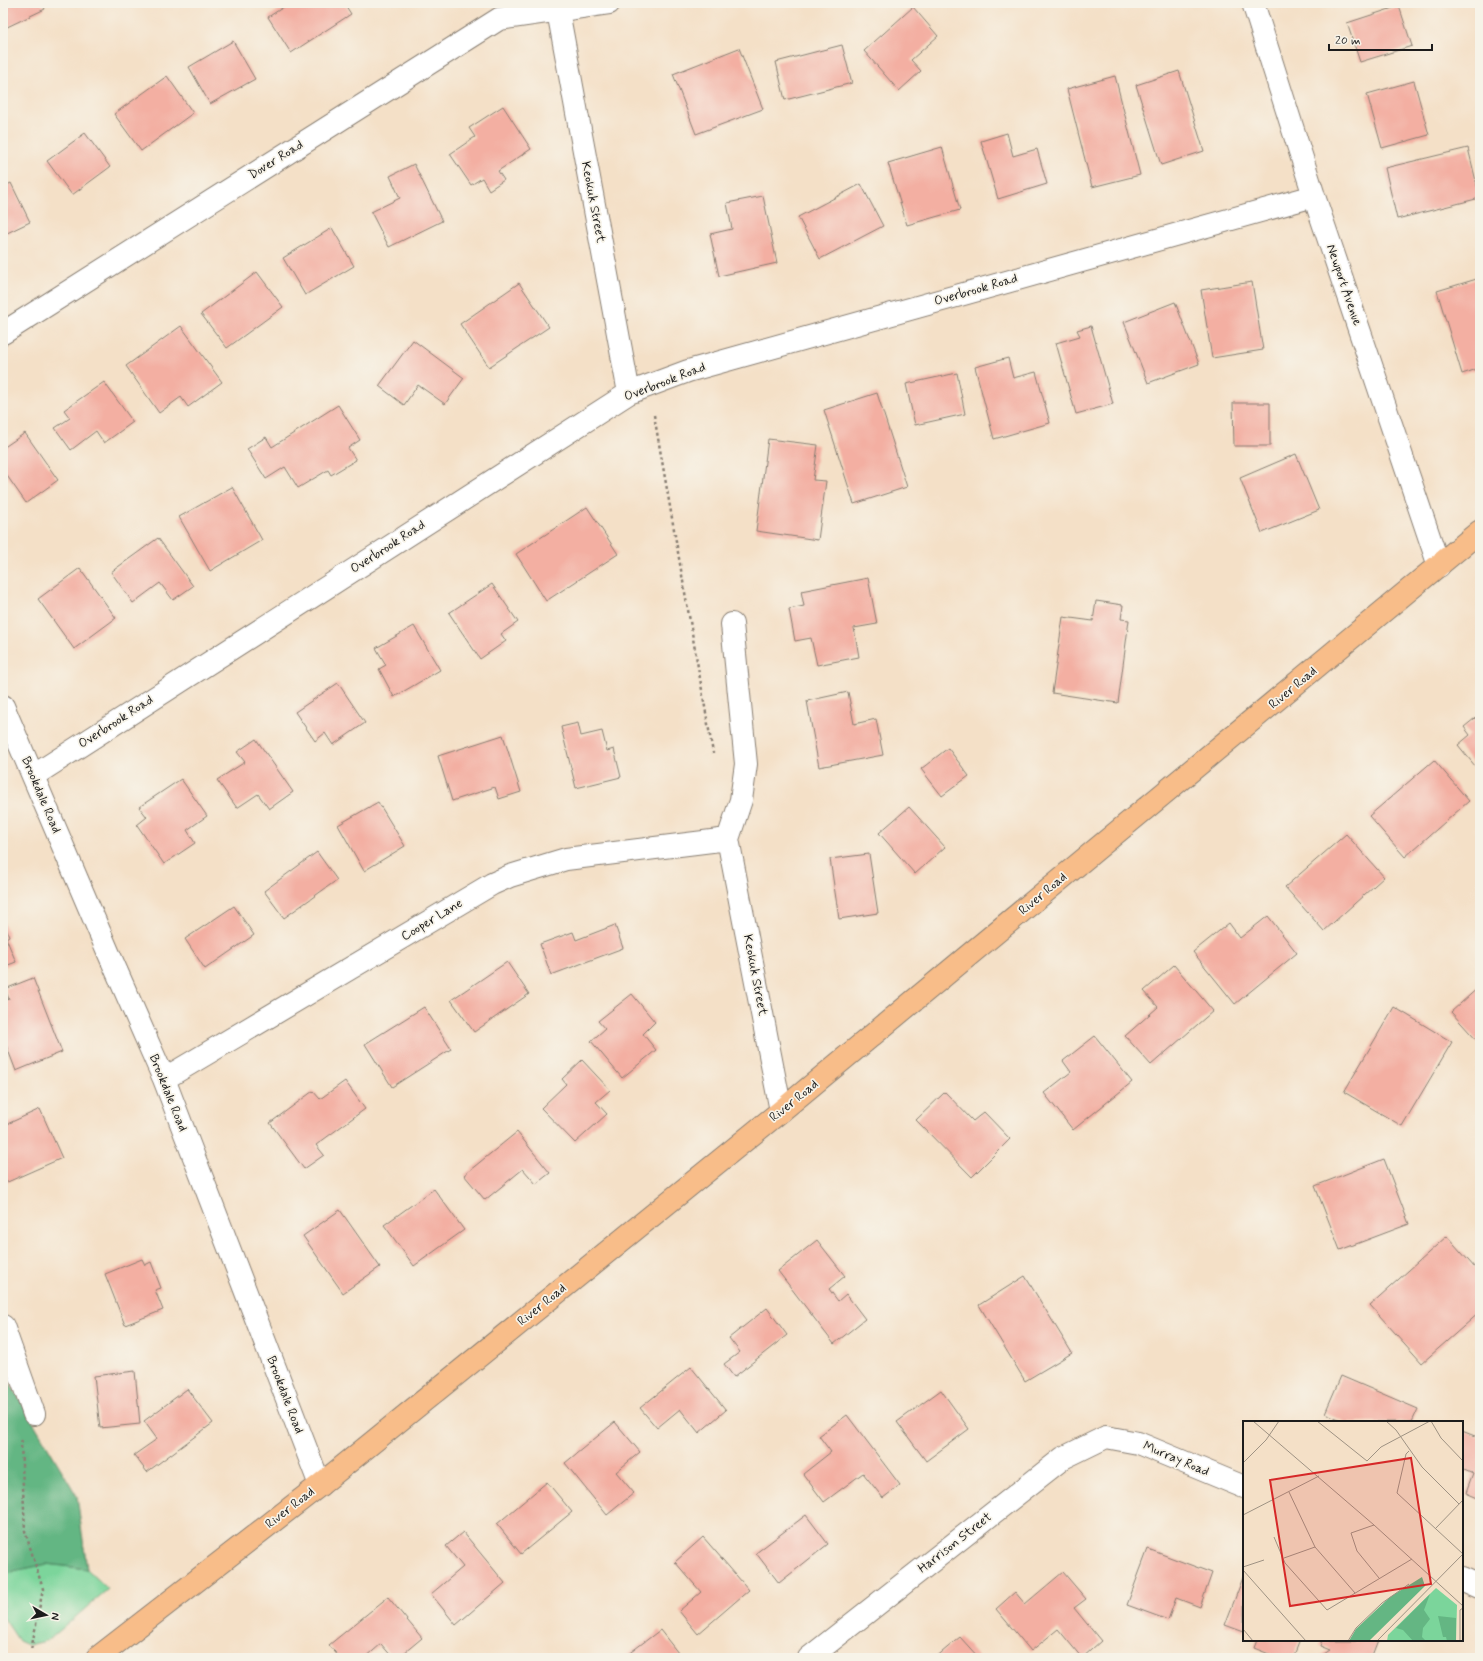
<svg xmlns="http://www.w3.org/2000/svg" width="1483" height="1661" viewBox="0 0 1483 1661" font-family="Mynerve,sans-serif">
<style>
.green{fill:#7bd59b;stroke:#4c785c}
.forest{fill:#64b683;stroke:#406950}
.building{fill:#f3afa2}
.lines{fill:none;stroke-linecap:round;stroke-linejoin:round}
.minor-casing{stroke:#887e72;stroke-width:24}
.major-casing{stroke:#887e72;stroke-width:24}
.path{stroke:#887e72;stroke-width:2.5;stroke-dasharray:3 3;stroke-linecap:butt}
.minor{stroke:#fff;stroke-width:22}
.major{stroke:#f8bd89;stroke-width:22}
.labels{text-anchor:middle;dominant-baseline:central;stroke-width:3.5;stroke-linejoin:round;paint-order:stroke}
.street-label{font-size:13px;fill:#1c1c1c;stroke:#f7f3e8}
.inset-road{fill:none;stroke:#9e9283;stroke-width:1}
.view{fill:#d62828;fill-opacity:0.15;stroke:#d62828;stroke-width:2}
.inset-edge{fill:none;stroke:#1c1c1c;stroke-width:2}
</style>
<rect width="100%" height="100%" fill="#f7f3e8"/>
<filter id="ink" filterUnits="userSpaceOnUse"><feTurbulence type="fractalNoise" baseFrequency=".025" numOctaves="2"/><feDisplacementMap in="SourceGraphic" scale="8" xChannelSelector="R" yChannelSelector="G"/><feConvolveMatrix kernelMatrix="1 2 1 2 8 2 1 2 1" color-interpolation-filters="sRGB"/></filter>
<filter id="wash" filterUnits="userSpaceOnUse"><feTurbulence type="fractalNoise" baseFrequency=".012" numOctaves="4" result="noise"/><feDisplacementMap in="SourceGraphic" scale="16" xChannelSelector="R" yChannelSelector="G"/><feGaussianBlur stdDeviation="0.9" result="paint"/><feColorMatrix in="noise" values="0 0 0 0 0 0 0 0 0 0 0 0 0 0 0 0 0 1.4 0 .05"/><feComposite in="paint" operator="in"/></filter>
<g filter="url(#wash)">
<rect width="100%" height="100%" fill="#f4e0c7"/>
<path class="green" d="M3,1489L27,1568L47,1564L87,1569L108,1589L50,1639L42,1642L28,1645L19,1641L3,1617V1577L14,1571L21,1569Z"/>
<path class="forest" d="M3,1366L10,1383L77,1496L87,1569L47,1564L14,1571L3,1577Z"/>
<g id="blocks">
<path class="building" d="M3,3H42L45,9L3,29Z
M290,3H344L351,14L291,53L268,17Z
M959,3H971L969,7Z
M1399,6L1412,46L1360,62L1347,23Z
M913,7L938,36L911,60L921,71L899,91L864,51Z
M233,41L255,79L210,104L189,67Z
M842,45L852,83L785,100L776,62Z
M739,48L763,109L696,134L673,74Z
M1179,71L1204,151L1161,165L1136,85Z
M167,76L193,113L141,151L114,114Z
M1115,76L1140,175L1092,187L1067,89Z
M1414,81L1429,135L1382,148L1367,94Z
M503,106L531,149L498,171L504,180L489,190L482,178L471,185L450,154L475,137L469,128Z
M85,133L110,167L72,195L47,161Z
M1007,133L1013,156L1037,149L1047,184L998,199L981,141Z
M942,147L960,210L907,225L888,163Z
M1468,148L1480,198L1397,219L1385,168Z
M414,164L442,221L389,247L371,212L400,198L390,176Z
M11,183L30,222L3,235V187Z
M861,184L883,226L820,259L798,217Z
M763,196L777,263L719,276L710,234L732,229L727,203Z
M332,228L354,266L305,295L283,258Z
M257,272L283,307L227,348L201,314Z
M1480,278V368L1462,374L1437,291Z
M1252,282L1263,350L1212,358L1201,290Z
M519,283L549,327L489,367L460,324Z
M1175,302L1199,364L1148,383L1124,322Z
M181,326L222,382L188,407L181,397L159,413L126,366Z
M1091,326L1113,404L1076,414L1056,343L1080,336L1077,330Z
M413,340L464,378L445,404L418,385L404,405L379,386Z
M1008,358L1013,378L1036,372L1050,423L994,439L975,367Z
M957,373L965,414L915,425L906,384Z
M104,382L133,422L104,443L96,431L71,450L55,428L70,418L64,410Z
M877,393L907,487L854,504L824,410Z
M1233,403H1270V446H1234Z
M338,405L360,440L348,448L356,460L331,475L328,470L298,488L285,467L266,479L247,449L266,437L272,447Z
M25,433L58,480L26,503L3,470V448Z
M768,439L818,445L813,480L826,481L818,540L756,531Z
M1296,454L1319,510L1262,533L1240,478Z
M232,487L262,540L210,571L179,517Z
M587,507L618,554L546,601L516,554Z
M158,538L193,586L173,600L160,583L133,603L111,572Z
M80,568L116,618L74,649L38,599Z
M868,578L877,624L854,628L859,657L817,665L811,638L795,641L789,609L804,606L801,591Z
M492,584L518,622L501,634L506,641L480,659L449,613Z
M1096,601L1123,605L1121,619L1129,620L1118,703L1052,693L1063,617L1093,621Z
M414,626L440,670L394,697L379,669L386,665L376,648Z
M338,683L365,723L333,745L325,733L315,741L295,712Z
M848,692L854,724L876,719L883,755L819,767L807,701Z
M1480,714V772L1458,745L1470,735L1464,727Z
M578,723L581,736L602,731L607,751L614,749L621,777L576,788L561,727Z
M503,735L521,792L499,799L495,787L452,801L438,756Z
M256,739L293,792L269,809L258,794L237,808L217,780L245,762L237,752Z
M948,748L969,776L942,796L921,769Z
M1434,760L1469,801L1405,857L1369,816Z
M181,779L207,816L187,830L195,843L164,864L137,825L147,817L139,807Z
M378,802L405,846L364,871L338,825Z
M909,807L945,847L915,874L879,833Z
M1346,834L1384,877L1324,931L1285,887Z
M317,852L337,880L284,918L264,891Z
M869,854L878,913L839,919L830,859Z
M234,906L254,935L205,969L185,939Z
M1268,916L1297,953L1235,1004L1193,952L1229,923L1240,938Z
M3,920L9,936L6,938L16,962L3,967Z
M615,925L623,948L551,975L540,944L573,932L576,940Z
M507,962L529,994L474,1032L451,1000Z
M1174,965L1213,1011L1151,1065L1125,1036L1158,1007L1144,991Z
M33,978L62,1052L16,1071L3,1037V1001L9,999L5,989Z
M1480,986V1044L1451,1012Z
M632,994L655,1022L643,1034L656,1050L622,1078L591,1041L605,1029L598,1021Z
M424,1007L451,1049L392,1087L365,1044Z
M1394,1007L1452,1042L1402,1126L1344,1092Z
M1095,1036L1132,1082L1073,1130L1044,1093L1071,1072L1063,1061Z
M582,1060L610,1090L596,1102L607,1114L575,1143L541,1108L566,1084L562,1079Z
M345,1081L365,1109L316,1145L324,1155L304,1169L270,1123L313,1091L320,1099Z
M945,1092L973,1121L984,1112L1010,1139L972,1177L916,1120Z
M40,1109L62,1158L3,1184V1126Z
M517,1132L550,1173L536,1184L523,1169L485,1200L464,1175Z
M1384,1159L1409,1224L1340,1250L1315,1186Z
M434,1189L464,1230L414,1266L384,1225Z
M340,1210L380,1267L343,1293L303,1236Z
M1447,1236L1475,1268L1480,1263V1312L1422,1363L1370,1305Z
M817,1240L845,1276L829,1289L838,1301L846,1294L865,1319L834,1344L778,1271Z
M142,1259L145,1265L151,1262L161,1288L155,1290L163,1310L125,1325L105,1274Z
M1025,1276L1072,1353L1025,1381L979,1305Z
M767,1308L787,1335L734,1377L724,1364L740,1352L729,1338Z
M691,1367L726,1410L699,1433L680,1409L657,1428L640,1408Z
M135,1371L140,1424L100,1428L94,1376Z
M1341,1376L1418,1409L1412,1422H1346L1325,1413Z
M187,1389L213,1423L147,1472L134,1455L157,1439L144,1421Z
M941,1390L969,1429L926,1461L897,1422Z
M847,1415L900,1485L883,1498L863,1473L824,1502L803,1474L831,1452L819,1436Z
M615,1422L640,1452L616,1472L634,1493L607,1515L565,1463Z
M1462,1431L1480,1438V1499L1466,1493L1473,1474L1462,1469Z
M547,1482L572,1512L521,1554L497,1524Z
M806,1515L828,1544L779,1583L756,1553Z
M463,1532L505,1583L456,1625L431,1594L463,1567L446,1546Z
M703,1537L749,1590L698,1634L679,1611L701,1592L675,1562Z
M1148,1549L1212,1573L1200,1607L1176,1598L1168,1620L1127,1605Z
M1063,1572L1086,1599L1074,1608L1101,1641L1082,1658L1058,1629L1031,1651L996,1609L1015,1592L1025,1604Z
M1244,1575V1632L1225,1625Z
M388,1597L422,1638L398,1658H393L381,1644L365,1658H340L329,1645Z
M660,1630L682,1658H623Z
M960,1637L979,1658H935Z
M1257,1640H1300L1293,1658H1279L1254,1648Z
M1322,1640H1379L1372,1658H1318L1330,1650L1320,1646Z"/>
</g>
</g>
<g filter="url(#ink)">
<use href="#blocks" fill-opacity="0" stroke="#887e72" stroke-width="1"/>
<g class="lines">
<g class="minor-casing">
<path id="minor" d="M1253,3L1314,196L1439,566
M558,11L629,393
M3,333L499,19L609,3
M732,624L746,764L741,800L728,839L781,1111
M3,706L109,954L164,1079L320,1485
M33,776L629,393L688,371L1314,196
M164,1079L492,884L510,876L566,859L728,839
M3,1326L34,1414
M1462,1578L1480,1586
M809,1658L1063,1458L1106,1437L1138,1443L1244,1487"/>
</g>
<g class="major-casing">
<path id="major" d="M97,1658L320,1485L781,1111L1480,531"/>
</g>
<path class="path" d="M654,415L713,753
M22,1440L21,1443L25,1531L43,1589L31,1650"/>
<use href="#minor" class="minor"/>
<use href="#major" class="major"/>
</g>
</g>
<g class="labels">
<g class="street-label">
<text transform="translate(276 160) rotate(-32)">Dover Road</text>
<text transform="translate(593 202) rotate(79)">Keokuk Street</text>
<text transform="translate(1344 285) rotate(71)">Newport Avenue</text>
<text transform="translate(976 290) rotate(-16)">Overbrook Road</text>
<text transform="translate(665 382) rotate(-21)">Overbrook Road</text>
<text transform="translate(388 547) rotate(-33)">Overbrook Road</text>
<text transform="translate(1293 688) rotate(-40)">River Road</text>
<text transform="translate(116 722) rotate(-33)">Overbrook Road</text>
<text transform="translate(41 795) rotate(67)">Brookdale Road</text>
<text transform="translate(1043 894) rotate(-40)">River Road</text>
<text transform="translate(432 920) rotate(-31)">Cooper Lane</text>
<text transform="translate(755 975) rotate(79)">Keokuk Street</text>
<text transform="translate(168 1093) rotate(68)">Brookdale Road</text>
<text transform="translate(794 1101) rotate(-39)">River Road</text>
<text transform="translate(542 1305) rotate(-39)">River Road</text>
<text transform="translate(285 1395) rotate(69)">Brookdale Road</text>
<text transform="translate(1176 1459) rotate(23)">Murray Road</text>
<text transform="translate(290 1508) rotate(-38)">River Road</text>
<text transform="translate(955 1543) rotate(-38)">Harrison Street</text>
</g>
</g>
<g transform="translate(1243 1421)">
<rect width="220" height="220" fill="#f4e0c7"/>
<path d="M193,167L214,184L213,220H144L145,214Z" fill="#7bd59b"/>
<path d="M179,156L182,165L126,220H106L113,208L147,176ZM187,173L181,189L187,198L180,207L179,216L183,220H170L160,209L153,207ZM195,195L213,197V220H204L203,216H200Z" fill="#64b683"/>
<path class="inset-road" d="M10,0L131,104L220,185M74,0L124,40L138,26L187,0M143,0L153,9L179,46L216,83M188,0L198,17L220,40M166,30L163,33L154,72L220,133M0,42L23,19L36,0M46,71L72,126L112,172M0,94L76,55M131,104L108,112L114,130L136,157M192,108L220,79M31,116L42,142L84,189L169,138M41,137L72,126M0,146L21,139M0,149L63,220M0,208L10,220M105,220L113,207L139,182L166,163M134,220L220,133M217,220V189L220,187"/>
<path class="view" d="M168,37L188,163L47,185L27,59Z"/>
<rect width="220" height="220" class="inset-edge"/>
</g>
<rect width="1483" height="1661" fill="none" stroke="#f7f3e8" stroke-width="16"/>
<g transform="translate(46 1615) rotate(99)" stroke="#f7f3e8" stroke-width="3" paint-order="stroke">
<path d="M0-3L7 15L0 10L-7 15Z" fill="#1c1c1c"/>
<text y="-6" font-size="11" font-weight="bold" text-anchor="middle" fill="#1c1c1c">N</text>
</g>
<path d="M1329 44v6h103v-6" fill="none" stroke="#1c1c1c" stroke-width="2"/>
<text x="1335" y="44" font-size="12" fill="#1c1c1c" stroke="#f7f3e8" stroke-width="3" paint-order="stroke">20 m</text>
</svg>
